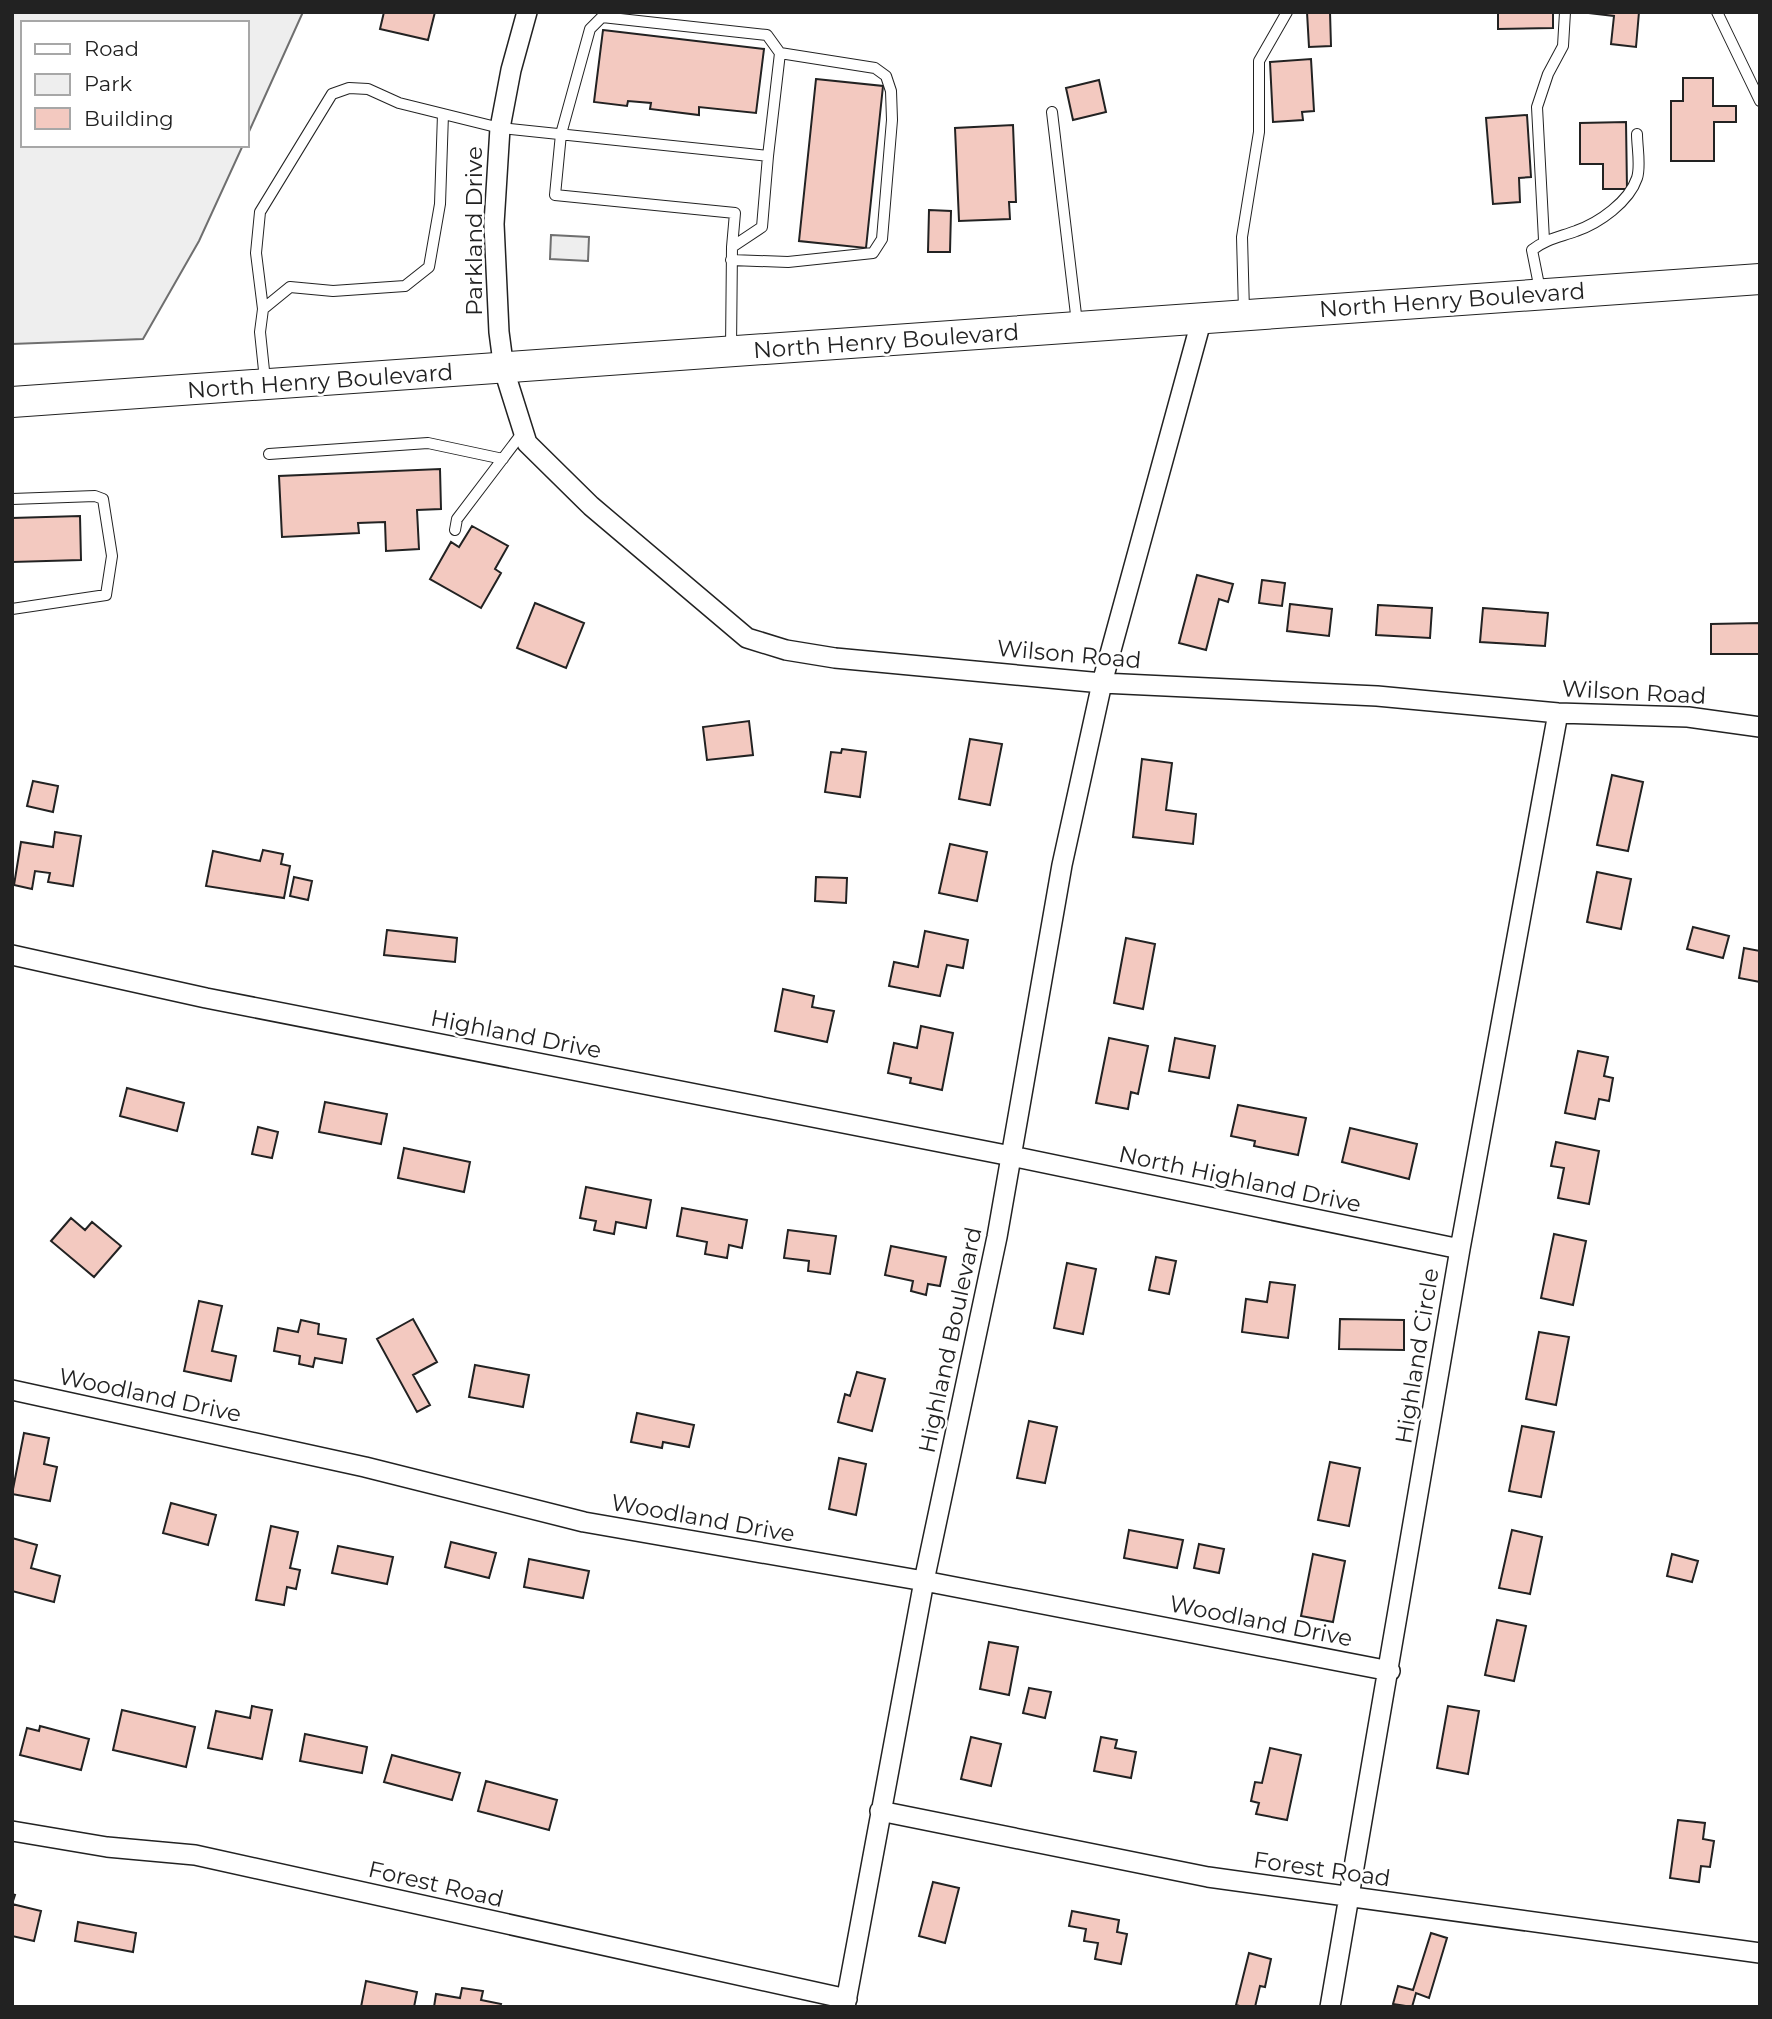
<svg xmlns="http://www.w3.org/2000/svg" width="1772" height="2019" viewBox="0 0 1772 2019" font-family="Montserrat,sans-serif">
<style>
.green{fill:#eee;stroke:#6f6f6f;stroke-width:2}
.building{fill:#f3c9c0;stroke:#222;stroke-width:2}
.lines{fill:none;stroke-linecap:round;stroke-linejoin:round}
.service-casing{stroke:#222;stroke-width:12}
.minor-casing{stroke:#222;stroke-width:22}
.primary-casing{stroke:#222;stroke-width:32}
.service{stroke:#fff;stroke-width:10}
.minor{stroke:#fff;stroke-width:19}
.primary{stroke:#fff;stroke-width:30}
.labels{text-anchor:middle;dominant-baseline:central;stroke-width:5;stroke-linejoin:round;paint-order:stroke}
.street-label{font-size:23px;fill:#222;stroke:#fff}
</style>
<rect width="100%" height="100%" fill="#fff"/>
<path class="green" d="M12,12H303L247,136V23H23V145H243L199,241L143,339L12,344Z
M551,235L589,237L588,261L550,259Z"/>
<path class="building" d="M384,12H435L428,40L380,29Z
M1307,12H1330L1331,46L1309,47Z
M1498,12H1553V28L1498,29Z
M1580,12H1639L1636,47L1611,44L1614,16Z
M603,30L764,49L756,113L699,107V115L650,109L651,103L628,101L627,106L594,102Z
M1311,59L1314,111L1302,112L1303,120L1273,122L1270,62Z
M1683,78H1713V106H1736V122H1714V161H1671V101H1683Z
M816,79L883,86L866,248L799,241Z
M1099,80L1106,112L1073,120L1066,88Z
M1527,115L1531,177L1519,178L1520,202L1493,204L1486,118Z
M1626,122L1627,189H1603V164H1580V123Z
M1013,125L1016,202H1009L1010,219L959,221L955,128Z
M929,210L951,211L950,252H928Z
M440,469L441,509L417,510L419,549L386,551L385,522L358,523L359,533L282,537L279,476Z
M80,516L81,560L12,562V518Z
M472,526L508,546L495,569L501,573L481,608L430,579L451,542L459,547Z
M1197,575L1233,584L1228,602L1219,599L1206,650L1179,643Z
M1262,580L1285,583L1282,606L1259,603Z
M535,603L584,623L566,668L517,648Z
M1290,604L1332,609L1329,636L1287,631Z
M1378,605L1432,608L1430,638L1376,635Z
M1483,608L1548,613L1545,646L1480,642Z
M1760,623V654H1711V624Z
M749,721L753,755L707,760L703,727Z
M970,739L1002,744L990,805L959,799Z
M842,749L866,752L860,797L825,792L831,752L841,753Z
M1142,759L1172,763L1166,810L1196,814L1193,844L1133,837Z
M1612,775L1643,782L1628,851L1597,845Z
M33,781L58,786L53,812L27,806Z
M55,832L81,836L73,886L48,882L50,873L35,871L32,889L14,885L21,842L53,847Z
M950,844L987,852L977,901L939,893Z
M263,850L283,854L281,864L290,866L284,898L206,886L213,851L260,861Z
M1597,872L1631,879L1621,929L1587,922Z
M294,877L312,881L308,900L290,896Z
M816,877L847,878L846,903L815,901Z
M1693,927L1729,936L1723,958L1687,949Z
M387,930L457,938L455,962L384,955Z
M925,931L968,940L963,968L947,965L940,996L889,986L894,962L918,967Z
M1126,938L1155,944L1143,1009L1114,1003Z
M1744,948L1760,951V982L1739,978Z
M783,989L814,996L812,1007L834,1011L827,1042L775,1031Z
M921,1026L953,1033L942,1090L910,1083L911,1078L888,1073L894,1043L917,1048Z
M1109,1038L1148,1046L1138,1094L1131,1092L1128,1109L1096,1103Z
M1175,1038L1215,1046L1209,1078L1169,1071Z
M1578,1051L1608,1057L1604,1076L1613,1078L1609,1101L1599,1099L1595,1119L1565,1113Z
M127,1088L184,1103L177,1131L120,1116Z
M325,1102L387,1114L381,1144L319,1132Z
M1238,1105L1306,1118L1298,1155L1254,1146L1255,1141L1231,1136Z
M258,1127L278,1132L272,1158L252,1154Z
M1350,1128L1417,1144L1409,1179L1342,1162Z
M1556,1142L1599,1151L1589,1204L1558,1198L1564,1168L1551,1166Z
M404,1148L470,1162L464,1192L398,1178Z
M586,1187L651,1200L646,1228L616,1222L614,1234L594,1230L596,1221L580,1218Z
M682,1208L747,1220L742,1248L729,1245L727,1258L705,1254L707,1242L677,1236Z
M71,1218L85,1230L92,1222L121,1246L94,1277L51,1241Z
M788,1230L836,1236L830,1274L808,1271L809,1261L784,1258Z
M1554,1234L1586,1241L1573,1305L1541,1298Z
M891,1246L946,1257L940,1286L928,1284L926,1295L911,1291L913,1281L885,1275Z
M1156,1257L1176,1261L1169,1294L1149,1290Z
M1067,1263L1096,1269L1083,1334L1054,1328Z
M1270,1282L1295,1285L1288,1338L1242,1332L1246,1299L1267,1302Z
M199,1301L222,1306L212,1351L236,1356L231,1381L184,1371Z
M413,1319L437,1362L413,1375L430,1405L417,1412L377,1339Z
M1340,1319L1404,1320V1350L1339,1349Z
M301,1320L319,1324L318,1334L346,1339L342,1363L315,1358L313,1367L299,1364L300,1356L274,1351L278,1328L298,1332Z
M1539,1332L1569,1337L1556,1405L1526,1399Z
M475,1365L529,1375L523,1407L469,1397Z
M857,1372L885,1379L872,1431L838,1422L845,1394L850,1396Z
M637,1413L694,1425L689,1447L663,1442L662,1448L631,1442Z
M1029,1421L1057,1427L1045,1483L1017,1478Z
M1522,1426L1554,1432L1541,1497L1509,1491Z
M24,1433L49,1438L44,1464L57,1467L50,1501L12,1494Z
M839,1458L866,1464L856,1515L829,1509Z
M1330,1462L1360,1468L1349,1526L1318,1520Z
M171,1503L216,1515L208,1545L163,1533Z
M271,1526L298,1532L290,1568L300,1570L296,1589L287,1587L284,1605L256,1600Z
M1129,1530L1183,1540L1177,1568L1124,1558Z
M1512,1530L1542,1537L1530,1594L1499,1588Z
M12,1538L37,1545L31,1568L60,1576L54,1602L12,1591Z
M451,1542L496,1553L489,1578L445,1567Z
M1199,1544L1224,1549L1219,1573L1194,1568Z
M338,1546L393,1557L387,1584L332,1573Z
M1313,1554L1345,1561L1333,1622L1301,1616Z
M1672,1554L1698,1561L1692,1582L1667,1576Z
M529,1559L589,1571L583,1598L524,1587Z
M1497,1620L1526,1626L1514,1681L1485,1675Z
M989,1642L1018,1647L1009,1695L980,1689Z
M1029,1688L1051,1692L1045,1718L1023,1713Z
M252,1706L272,1710L262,1759L208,1748L216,1711L250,1718Z
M1448,1706L1479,1711L1468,1774L1437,1768Z
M122,1710L195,1727L186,1767L113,1750Z
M40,1726L89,1739L81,1770L20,1755L27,1728L39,1731Z
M305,1734L367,1747L362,1773L300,1761Z
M971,1737L1001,1744L991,1786L961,1779Z
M1101,1737L1117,1740L1115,1748L1136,1752L1131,1778L1094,1771Z
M1270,1748L1301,1755L1287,1820L1256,1814L1259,1803L1251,1801L1255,1782L1262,1783Z
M392,1755L460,1773L452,1800L384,1782Z
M486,1781L557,1800L549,1830L478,1811Z
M1678,1820L1705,1823L1703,1839L1714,1841L1710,1867L1701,1866L1699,1882L1670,1878Z
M933,1882L959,1888L945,1943L919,1936Z
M12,1894L15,1895L12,1904L41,1911L34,1941L12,1936Z
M1072,1911L1119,1920L1117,1932L1127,1934L1121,1964L1095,1959L1098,1943L1084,1941L1086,1929L1069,1926Z
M78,1922L136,1933L133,1952L75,1941Z
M1431,1933L1447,1938L1429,1998L1416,1993L1412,2007L1393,2004L1398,1986L1413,1990Z
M1249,1953L1271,1959L1265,1987L1260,1986L1255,2007H1243L1236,2005Z
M366,1981L417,1992L414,2007H361Z
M462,1988L483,1991L481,2000L501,2004L500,2007H434L436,1994L460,1998Z"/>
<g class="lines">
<g class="service-casing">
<path id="service" d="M1717,12L1760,101
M1052,112L1077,323
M1544,240L1537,107L1548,74L1563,46L1565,12
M732,247L735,213L555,195L561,134L590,29L602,17L767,35L780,53
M731,260L788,262L873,253L882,239L892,120L891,91L886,76L875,68L780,53L768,156
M1540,290L1532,250C1546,239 1560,237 1576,231C1599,223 1629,202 1637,178C1641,166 1637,147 1637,134
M263,309L256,253L260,212L332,94L349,88L368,89L399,103L500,128L768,156L762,227L732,247L731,349
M1244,311L1242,237L1259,132V61L1287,12
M265,380L260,332L263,309L290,287L333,291L405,286L429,267L440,204L443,114
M269,454L428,443L503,459
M12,499L95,496L103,499L112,556L106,595L12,609
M455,530L457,519L523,432"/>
</g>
<g class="minor-casing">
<path id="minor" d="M527,12L511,70L500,128L494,224L499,332L504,370L527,443L591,506L747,638L786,650L835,658L1102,683L1377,696L1558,713L1688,717L1760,727
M12,955L206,998L1011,1156L1460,1249
M12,1390L365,1467L584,1522L924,1581L1390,1671
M880,1811L1208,1877L1760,1953
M12,1831L107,1847L195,1855L847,1999
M845,2007L924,1581L997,1237L1062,865L1102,683L1202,318
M1330,2007L1460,1249L1558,713"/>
</g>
<g class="primary-casing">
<path id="primary" d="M12,402L1760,279"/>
</g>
<use href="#service" class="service"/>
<use href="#minor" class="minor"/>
<use href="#primary" class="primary"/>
</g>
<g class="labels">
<g class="street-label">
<text transform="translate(474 231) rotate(-90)">Parkland Drive</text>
<text transform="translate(1452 300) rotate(-4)">North Henry Boulevard</text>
<text transform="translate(886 341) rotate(-4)">North Henry Boulevard</text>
<text transform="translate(320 381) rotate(-4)">North Henry Boulevard</text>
<text transform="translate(1069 654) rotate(5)">Wilson Road</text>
<text transform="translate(1634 692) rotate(3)">Wilson Road</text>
<text transform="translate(516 1034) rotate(11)">Highland Drive</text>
<text transform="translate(1240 1179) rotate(12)">North Highland Drive</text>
<text transform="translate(950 1340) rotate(-78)">Highland Boulevard</text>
<text transform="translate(1417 1356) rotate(-81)">Highland Circle</text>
<text transform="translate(150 1395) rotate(12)">Woodland Drive</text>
<text transform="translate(703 1518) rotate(10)">Woodland Drive</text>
<text transform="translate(1261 1621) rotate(11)">Woodland Drive</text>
<text transform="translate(1322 1869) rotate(8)">Forest Road</text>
<text transform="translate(436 1884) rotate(13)">Forest Road</text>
</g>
</g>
<rect width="1772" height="2019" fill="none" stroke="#222222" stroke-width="28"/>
<rect x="21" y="21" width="228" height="126" fill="#ffffff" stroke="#a7a7a7" stroke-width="2"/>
<rect x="35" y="44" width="35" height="10" fill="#ffffff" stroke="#a7a7a7" stroke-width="2"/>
<text x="84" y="56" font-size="21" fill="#222222">Road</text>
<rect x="35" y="74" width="35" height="21" fill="#eeeeee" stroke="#a7a7a7" stroke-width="2"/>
<text x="84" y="91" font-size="21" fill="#222222">Park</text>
<rect x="35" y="108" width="35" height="21" fill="#f3c9c0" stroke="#a7a7a7" stroke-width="2"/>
<text x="84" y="126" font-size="21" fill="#222222">Building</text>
</svg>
